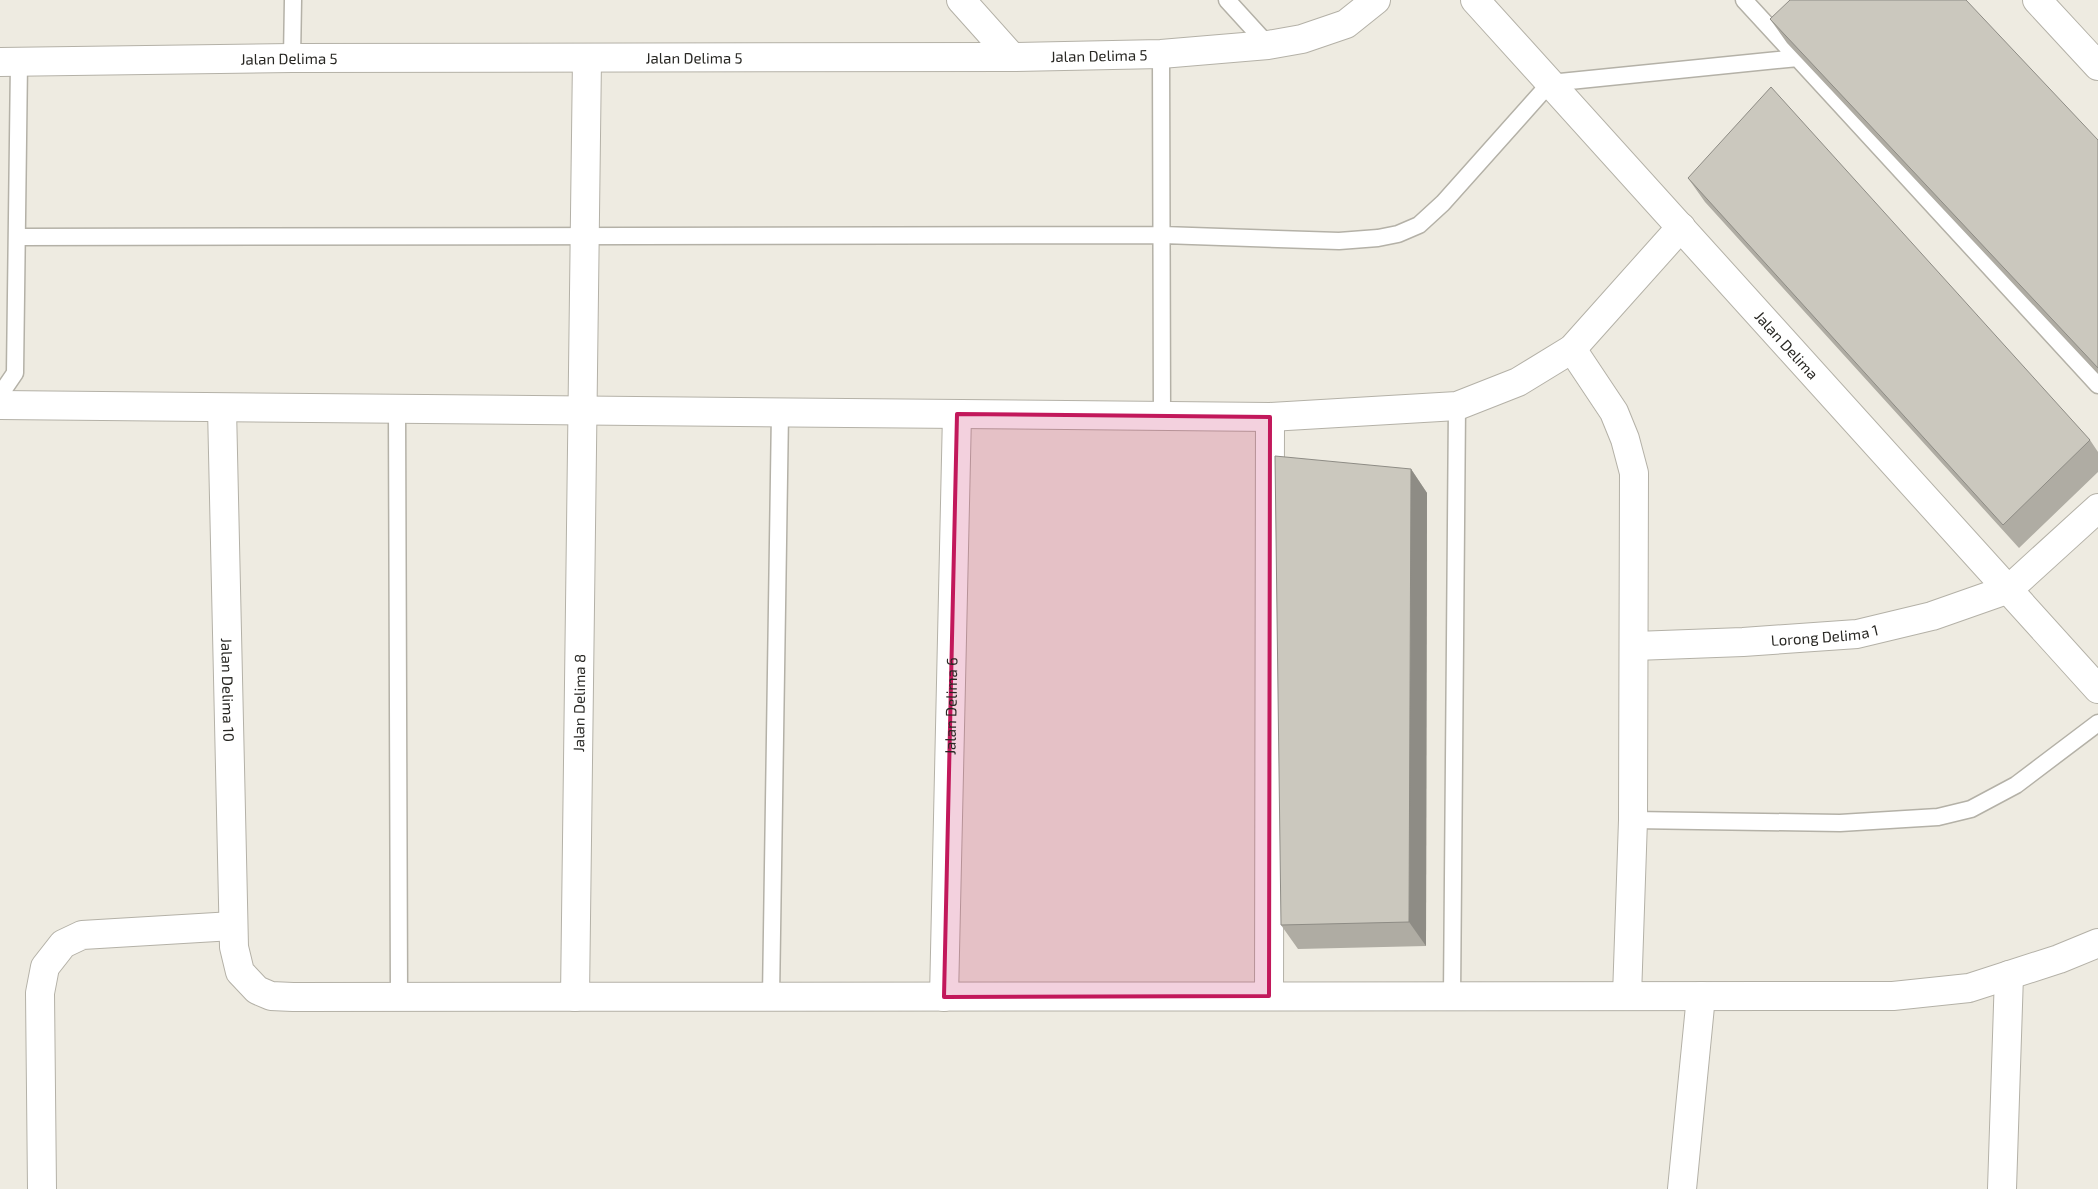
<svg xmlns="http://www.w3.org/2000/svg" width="2098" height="1189" viewBox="0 0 2098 1189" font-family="'Exo 2',sans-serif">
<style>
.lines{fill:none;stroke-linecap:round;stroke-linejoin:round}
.lane-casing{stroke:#b4b1a7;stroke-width:19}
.street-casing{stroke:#b4b1a7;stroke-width:30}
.secondary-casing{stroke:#b4b1a7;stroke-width:30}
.lane{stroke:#fff;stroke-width:16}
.street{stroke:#fff;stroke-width:28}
.secondary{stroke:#fff;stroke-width:28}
.wall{fill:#afaca3}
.shaded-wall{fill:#8e8c85}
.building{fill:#cbc8be;stroke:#8e8c85}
.marked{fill:#c2185b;fill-opacity:0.2;stroke:#c2185b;stroke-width:4;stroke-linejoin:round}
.labels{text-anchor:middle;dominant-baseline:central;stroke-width:4;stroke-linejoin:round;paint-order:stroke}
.street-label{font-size:15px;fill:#282723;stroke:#eeebe1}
</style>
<rect width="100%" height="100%" fill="#eeebe1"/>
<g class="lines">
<g class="lane-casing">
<path id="lane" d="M1227,0L1268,45
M1744,0L2098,385
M1161,54L1162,416
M292,58L293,0
M17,237L1163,235L1339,241L1378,238L1398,234L1419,225L1443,203L1550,83L1798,58
M0,395L15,373L19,62
M397,409L399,997
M1633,820L1840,823L1938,817L1971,809L2016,785L2098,723
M1452,996L1457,406
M771,997L780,412"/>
</g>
<g class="street-casing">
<g id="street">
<path d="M961,0L1012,57"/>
<path id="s1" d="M1475,0L2098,689"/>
<path id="s2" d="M0,62L292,58L1012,57L1161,54L1268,45L1302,39L1346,24L1376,0"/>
<path d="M1572,349L1614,412L1625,439L1634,473L1633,820L1627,996"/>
<path d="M0,405L1270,417L1457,406L1518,382L1572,349L1681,227"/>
<path id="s3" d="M222,408L234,947L240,972L257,990L271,996L293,997L1893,996L1969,988L2059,959L2098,943"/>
<path id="s4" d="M1635,646L1743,642L1857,634L1932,616L2009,589L2098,508"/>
<path d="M1269,996L1270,417"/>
<path id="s5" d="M575,997L587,58"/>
<path id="s6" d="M944,997L957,414"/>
<path d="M42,1189L40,993L45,967L63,944L82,935L233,926"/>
<path d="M1682,1189L1701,996"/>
<path d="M2002,1189L2009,975"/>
</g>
</g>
<g class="secondary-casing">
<path id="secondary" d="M2037,0L2098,66"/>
</g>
<use href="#lane" class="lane"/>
<use href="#street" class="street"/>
<use href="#secondary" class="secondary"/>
</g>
<path class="wall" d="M1770,19L2098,140V374L1787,43Z
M1688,178L2090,440L2098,452V472L2019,548L1705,202Z
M1411,469L1427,493L1426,946L1298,949L1281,925Z"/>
<path class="shaded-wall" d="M1411,469L1427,493L1426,946L1409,922Z"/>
<path class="building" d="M1790,0H1966L2098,140V368L1770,19Z
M1771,87L2090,440L2003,525L1688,178Z
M1275,456L1411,469L1409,922L1281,925Z"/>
<path class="marked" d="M957,414L1270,417L1269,996L944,997Z"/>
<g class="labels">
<g class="street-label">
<text stroke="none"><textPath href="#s2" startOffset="1099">Jalan Delima 5</textPath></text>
<text stroke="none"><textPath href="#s2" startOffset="289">Jalan Delima 5</textPath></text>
<text stroke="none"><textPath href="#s2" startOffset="694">Jalan Delima 5</textPath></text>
<text stroke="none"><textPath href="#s1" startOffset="465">Jalan Delima</textPath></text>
<text stroke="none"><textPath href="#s4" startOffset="190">Lorong Delima 1</textPath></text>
<text stroke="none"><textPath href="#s3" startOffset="282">Jalan Delima 10</textPath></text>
<text stroke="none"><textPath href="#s5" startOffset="294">Jalan Delima 8</textPath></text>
<text stroke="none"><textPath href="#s6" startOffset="291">Jalan Delima 6</textPath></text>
</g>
</g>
</svg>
